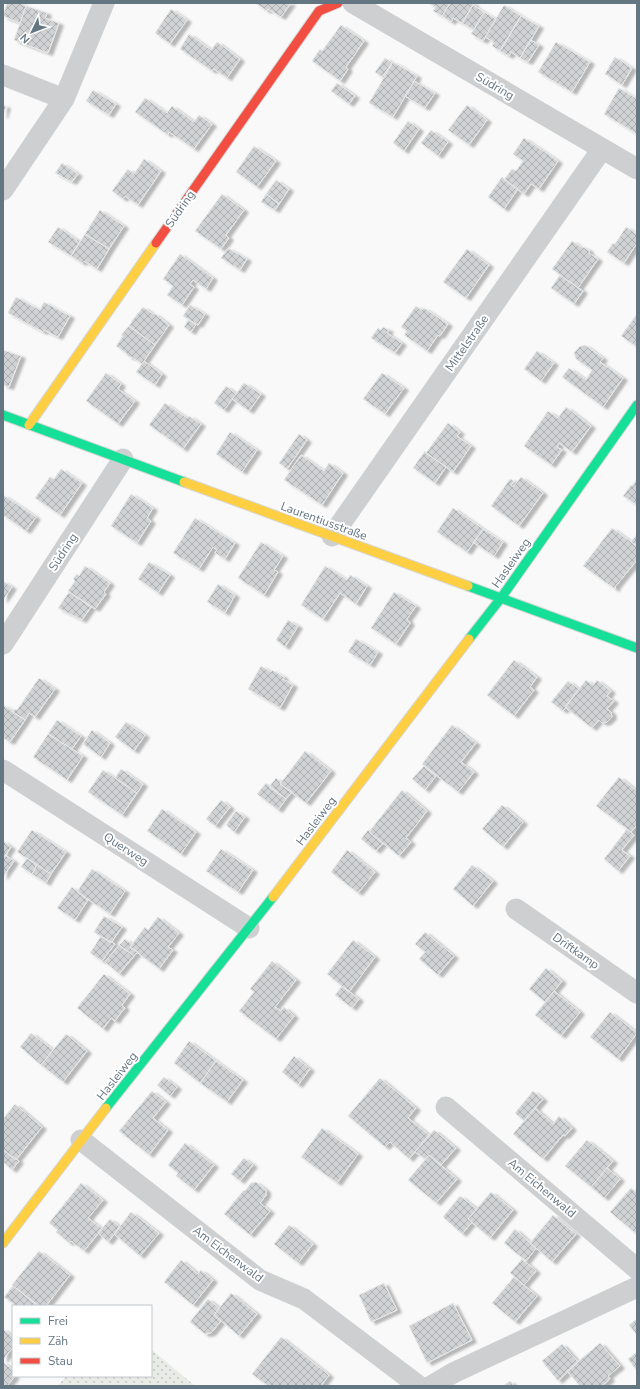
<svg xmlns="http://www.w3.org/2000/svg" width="640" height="1389" viewBox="0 0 640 1389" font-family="'Nunito Sans',sans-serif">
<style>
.grass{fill:url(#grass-dots)}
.building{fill:url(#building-cross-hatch);stroke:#e8e8e8;filter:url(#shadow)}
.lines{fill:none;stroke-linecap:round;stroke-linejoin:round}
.fast-casing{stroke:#d5d6d7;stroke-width:11}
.slow-casing{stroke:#d5d6d7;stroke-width:11}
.jam-casing{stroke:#d5d6d7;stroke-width:11}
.street{stroke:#cecfd0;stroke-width:21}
.fast{stroke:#16e098;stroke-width:9}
.slow{stroke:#ffcf43;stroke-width:9}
.jam{stroke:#f24e42;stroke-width:9}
.labels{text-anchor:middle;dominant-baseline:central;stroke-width:4;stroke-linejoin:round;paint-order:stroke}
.street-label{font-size:12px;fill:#657683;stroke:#fff}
</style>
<defs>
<pattern id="grass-dots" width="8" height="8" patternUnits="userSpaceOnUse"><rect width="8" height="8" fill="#e8ebe6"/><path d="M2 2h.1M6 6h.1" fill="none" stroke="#c0c3c0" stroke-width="1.8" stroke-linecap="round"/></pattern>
<pattern id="building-cross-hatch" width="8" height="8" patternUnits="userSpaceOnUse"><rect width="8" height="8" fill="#d0d2d3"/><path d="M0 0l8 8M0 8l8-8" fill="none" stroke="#acafb1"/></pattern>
<filter id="shadow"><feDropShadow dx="4.5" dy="2.5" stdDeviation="1" flood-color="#0004"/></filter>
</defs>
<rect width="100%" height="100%" fill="#f9f9f9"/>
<path class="grass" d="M151,1349L195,1386H58L66,1376H151Z"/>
<path class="building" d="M7,3H20L26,6L20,23L3,16Z
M255,3H291L281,17L268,9L267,11Z
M428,3H450L442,16L433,11L436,7Z
M450,3H474L462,23L453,18L451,22L442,16Z
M473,5L484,12L474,30L462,23Z
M504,5L521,16L500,51L492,46L494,42L485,37Z
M26,6L47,13L45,18L59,23L48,53L14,40Z
M171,9L187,20L170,44L155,33Z
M484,12L496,19L483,41L471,34Z
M521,16L539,26L520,58L511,52L509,56L500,51Z
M341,25L364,41L346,67L348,69L340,81L312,61L320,49L322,51Z
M189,34L211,50L217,42L240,59L227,78L214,69L212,71L180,49Z
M531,40L539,45L528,62L520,58Z
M556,42L590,62L572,92L538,72Z
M615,57L632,68L622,85L605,74Z
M385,58L392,63L382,77L375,72Z
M393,62L417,76L393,117L369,103Z
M414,81L435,93L425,108L405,96Z
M337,83L355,96L349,104L331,91Z
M619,88L637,99V134L604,114Z
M93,90L116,104L109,115L86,101Z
M145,98L167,113L172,106L194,122L199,115L212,124L194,149L169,132L168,135L135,112Z
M3,105L6,106L3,116Z
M467,105L487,120L469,145L448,130Z
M408,121L419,129L404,151L393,143Z
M431,130L448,142L438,156L421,143Z
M524,138L558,161L539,189L531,184L524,194L504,180L512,169L516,171L523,161L513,154Z
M254,146L276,161L257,187L236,172Z
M144,159L161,171L138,205L125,196L123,199L112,191L128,169L134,174Z
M62,163L78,174L72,182L55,173Z
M502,177L518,189L504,209L488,197Z
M276,180L289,189L279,204L266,194Z
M222,194L244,210L226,235L229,238L221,249L195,231Z
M266,194L279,204L275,210L261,202Z
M100,210L124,226L109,249L85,234Z
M58,227L77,240L76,241L79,243L71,256L48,242Z
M626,227L637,234V243L624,263L607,252L613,243L615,244Z
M85,234L109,249L97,269L84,261L82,263L71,256Z
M572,241L581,247H583L589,250V253L598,259L578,288L552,269Z
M228,248L247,259L240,270L221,258Z
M467,249L489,265L466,298L443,282Z
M180,254L213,278L206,289L193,280L190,284L194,287L182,305L167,295L173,286L163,279Z
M560,275L583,291L574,304L551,288Z
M16,297L40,310L44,302L70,316L58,337L44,330L43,332L8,313Z
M190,305L205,314L198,325L183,316Z
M416,306L422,310L424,308L448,324L440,336L438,335L427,351L404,335L407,331L401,327Z
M143,307L153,314H155L169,325L155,345L129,326L132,322H131Z
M637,314V347L621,336Z
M188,320L196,324L191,332L184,327Z
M129,326L155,345L142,364L132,357H129L125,352L116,346L123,336L121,335Z
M383,327L389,330L387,333L402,343L395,353L371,338L378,328L381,330Z
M585,345L603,358L600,362L623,378L603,407L562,377L569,368L586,380L592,370L576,359L574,353L579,347Z
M3,350L21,356L9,387L3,385Z
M537,351L554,363L541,381L524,369Z
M144,361L162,374L155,385L136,372Z
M106,373L121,384L118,389L135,401L118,424L86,401Z
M382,373L404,388L385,414L363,399Z
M244,383L261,394L249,411L232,399Z
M226,386L236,394L224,410L214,403Z
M165,403L187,418L189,416L201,424L183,449L149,425Z
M566,407L591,426L572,452L559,443L557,447L562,450L551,465L524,446L548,411L558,418Z
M448,423L460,432L457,436L471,446L453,472L426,453Z
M230,432L257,450L242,472L216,454Z
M299,434L307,440L287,469L279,463Z
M425,451L426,453L446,467L435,483L413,468Z
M301,455L324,471L329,463L343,473L322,505L284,480Z
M61,469L82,483L60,515L35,498L50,477L54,479Z
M521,477L543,493L519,526L491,506L510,479L514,481L511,485L513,487Z
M637,479V505L623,496L631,485L632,486Z
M131,494L153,508L147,518L151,521L137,543L111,526Z
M3,495L36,517L26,531L3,515Z
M453,508L483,529L467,552L437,532Z
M195,518L235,543L225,559L215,553L217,550L213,547L199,569L173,553Z
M612,528L637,546V560L615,587L616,588L615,589L583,566Z
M483,529L503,542L494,556L474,543Z
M637,534V546L631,542Z
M261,542L283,556L274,570L278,572L264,595L238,578Z
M149,562L170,575L158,593L138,579Z
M85,566L110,583L104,592L106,594L95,609L68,591L75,581L73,579L77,574L79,576Z
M325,566L347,580L350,575L367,586L356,604L340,593L323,619L301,605Z
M3,581L12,587L3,600Z
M218,584L235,595L225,613L207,602Z
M69,592L91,607L82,620L58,608Z
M394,592L416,606L407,619L410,623L396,644L371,628Z
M288,620L298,626L285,647L276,640Z
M356,639L378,652L370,665L348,652Z
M514,660L537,677L530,687L534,690L514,716L487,695Z
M261,666L271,672L272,670L284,677L283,679L293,685L280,708L248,689Z
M39,678L55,689L35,717L29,713L25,720L13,712L15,709L17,710Z
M586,680L593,685L597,680L611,691L607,696L614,701L607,709L611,712L612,717L607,722L602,723L599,720L592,728L565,707Z
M568,681L579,689L563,711L551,702Z
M3,705L25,720L10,742L3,738Z
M57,720L81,736L72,749L48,734Z
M126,722L145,735L134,751L115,737Z
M452,725L476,743L461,762L474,772L458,792L422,764Z
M92,730L110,743L101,757L83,744Z
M48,734L83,756L67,780L33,757Z
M305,751L331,771L306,803L280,784Z
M424,766L436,776L425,790L412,779Z
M121,769L143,784L137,793L115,778Z
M103,770L137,793L122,815L88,792Z
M619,777L637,791V825L631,832L596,806Z
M276,778L281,782L280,784L292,792L286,799L269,787Z
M266,783L286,799L278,810L257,794Z
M402,790L427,811L406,838L411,842L399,856L369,832Z
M221,800L230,807L215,826L206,819Z
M502,805L523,822L503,847L482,829Z
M162,809L196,832L181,854L147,831Z
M236,811L245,817L234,832L226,825Z
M627,829L634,835L622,850L630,856L618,871L604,859Z
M32,830L66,852L51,874L17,852Z
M368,830L370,831L369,832L383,843L376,851L361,839Z
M3,841L11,847L3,859Z
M221,849L253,870L238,892L206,871Z
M347,850L375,872L358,893L331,872Z
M5,855L14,861L3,877V859Z
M27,858L37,865L32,874L21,867Z
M37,865L51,874L46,883L32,874Z
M472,865L493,881L473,906L453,889Z
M92,869L125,891L110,914L77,892Z
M72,887L88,900L75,920L57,908Z
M104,916L122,927L111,943L94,932Z
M158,917L179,933L168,947L173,950L159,969L130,947L145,927L148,930Z
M425,932L454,956L438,975L419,959L425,952L415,944Z
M101,936L115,944L102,961L90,953Z
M125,939L132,944L130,947L138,952L134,956L119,945Z
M353,940L375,957L349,992L327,974Z
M119,945L134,956L119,974L105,962Z
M272,961L296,980L275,1007L281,1011L284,1007L294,1016L276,1039L239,1011L254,992L250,989Z
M546,968L562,981L545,1002L529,989Z
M104,974L130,994L122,1005L125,1008L120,1014L115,1021L111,1018L103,1029L77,1008Z
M342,986L359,999L352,1008L335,995Z
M554,991L580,1012L561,1036L535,1015Z
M610,1012L637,1033L618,1059L590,1037Z
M31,1033L53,1050L41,1065L20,1047Z
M66,1034L87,1051L63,1082L41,1065Z
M189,1041L216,1061L200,1083L174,1063Z
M294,1056L310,1069L298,1085L282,1072Z
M216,1061L243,1080L227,1102L200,1083Z
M164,1077L177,1087L170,1096L157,1085Z
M380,1078L416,1108L408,1118L429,1135L409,1159L390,1142L385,1147L348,1116Z
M152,1091L166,1102L153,1118L168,1130L149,1155L119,1131Z
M533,1091L543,1099L524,1121L515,1113Z
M15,1104L42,1127L16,1160L3,1150V1119Z
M535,1108L553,1124L559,1116L572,1128L565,1136L563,1135L543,1159L513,1134Z
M322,1128L358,1154L337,1183L301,1157Z
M434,1130L456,1148L441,1165L429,1155L425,1159L415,1152Z
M587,1140L613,1161L591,1187L565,1166Z
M185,1143L214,1165L194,1190L176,1176L178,1173L168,1165Z
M3,1150L19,1161L12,1170L3,1162Z
M429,1155L457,1179L436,1203L408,1180Z
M244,1158L253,1165L240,1181L231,1174Z
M607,1168L620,1179L604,1198L591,1187Z
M256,1182L266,1190V1195L260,1203L270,1211L250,1235L224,1214L244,1190L245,1191L251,1183Z
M81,1183L103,1200L88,1218L102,1229L84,1251L71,1241L69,1243L56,1232L58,1230L49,1223Z
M631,1188L637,1193V1231L635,1233L610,1212Z
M491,1192L513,1210L490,1238L468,1219Z
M460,1196L477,1209L468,1219L472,1222L462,1234L443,1217Z
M131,1212L159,1233L140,1256L114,1234Z
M553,1215L576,1234L552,1262L530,1243Z
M110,1219L120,1227L108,1242L98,1233Z
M289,1225L313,1244L298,1263L274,1244Z
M515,1229L536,1248L526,1261L504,1243Z
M39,1251L70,1275L46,1306H39L12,1285Z
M522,1259L536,1271L524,1285L510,1273Z
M181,1260L198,1274L201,1270L213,1280L193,1305L164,1282Z
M514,1277L537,1296L515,1322L492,1303Z
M384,1283L397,1310L371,1322L359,1295Z
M13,1286L38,1306H16L4,1297Z
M231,1293L257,1314L239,1336L214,1315Z
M208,1299L219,1308L214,1315L221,1321L211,1333L205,1334L190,1322Z
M453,1303L472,1340L427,1363L409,1326Z
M637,1319V1335L629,1325Z
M3,1329L13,1337V1347L3,1360Z
M281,1337L329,1375L321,1386H268L252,1374Z
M600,1343L620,1366L608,1376L610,1379L602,1386H580L567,1371Z
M562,1344L578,1362L558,1381L542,1361Z
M637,1352V1371L628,1359Z
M3,1362L13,1370V1376H15L7,1386H3Z
M510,1381L514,1386H503Z"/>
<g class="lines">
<g class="fast-casing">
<path id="fast" d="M3,415L184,482
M468,586L637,648
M469,639L501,598L637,405
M106,1108L273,897"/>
</g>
<g class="slow-casing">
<path id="slow" d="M29,425L156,243
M184,482L468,586
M273,897L469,639
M3,1243L106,1108"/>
</g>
<g class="jam-casing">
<path id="jam" d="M156,243L319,11L338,3"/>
</g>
<path class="street" d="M353,3L637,169
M3,75L64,99
M3,190L64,99L104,3
M332,536L602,149
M3,644L123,459
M3,770L249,928
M516,909L637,993
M446,1107L637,1269
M81,1140L260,1280L304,1299L419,1386
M431,1386L453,1373L637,1287"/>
<use href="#fast" class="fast"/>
<use href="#slow" class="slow"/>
<use href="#jam" class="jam"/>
</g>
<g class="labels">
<g class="street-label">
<text transform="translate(495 86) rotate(30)">Südring</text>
<text transform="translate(180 209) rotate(-55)">Südring</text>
<text transform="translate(467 343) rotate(-55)">Mittelstraße</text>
<text transform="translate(324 521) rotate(20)">Laurentiusstraße</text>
<text transform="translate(63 552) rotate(-57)">Südring</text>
<text transform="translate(511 563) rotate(-55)">Hasleiweg</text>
<text transform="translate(316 821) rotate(-53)">Hasleiweg</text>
<text transform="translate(126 849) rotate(33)">Querweg</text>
<text transform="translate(576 951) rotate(35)">Driftkamp</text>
<text transform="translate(117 1076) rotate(-52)">Hasleiweg</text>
<text transform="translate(542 1188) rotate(40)">Am Eichenwald</text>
<text transform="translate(228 1254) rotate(37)">Am Eichenwald</text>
</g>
</g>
<rect width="640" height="1389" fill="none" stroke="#657683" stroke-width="8"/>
<rect x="12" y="1305" width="140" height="72" fill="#ffffff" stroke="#c1c8cd"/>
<rect x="20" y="1318" width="20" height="6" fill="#16e098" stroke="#c1c8cd"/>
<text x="48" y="1325" font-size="12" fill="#657683">Frei</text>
<rect x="20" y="1338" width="20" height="6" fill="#ffcf43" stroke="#c1c8cd"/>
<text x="48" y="1345" font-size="12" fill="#657683">Zäh</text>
<rect x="20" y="1358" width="20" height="6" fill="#f24e42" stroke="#c1c8cd"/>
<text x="48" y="1365" font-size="12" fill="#657683">Stau</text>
<g transform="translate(32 32) rotate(227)" stroke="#ffffff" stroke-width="3" paint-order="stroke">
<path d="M0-3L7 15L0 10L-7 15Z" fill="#657683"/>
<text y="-6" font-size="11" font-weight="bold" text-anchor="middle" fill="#657683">N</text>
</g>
</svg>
